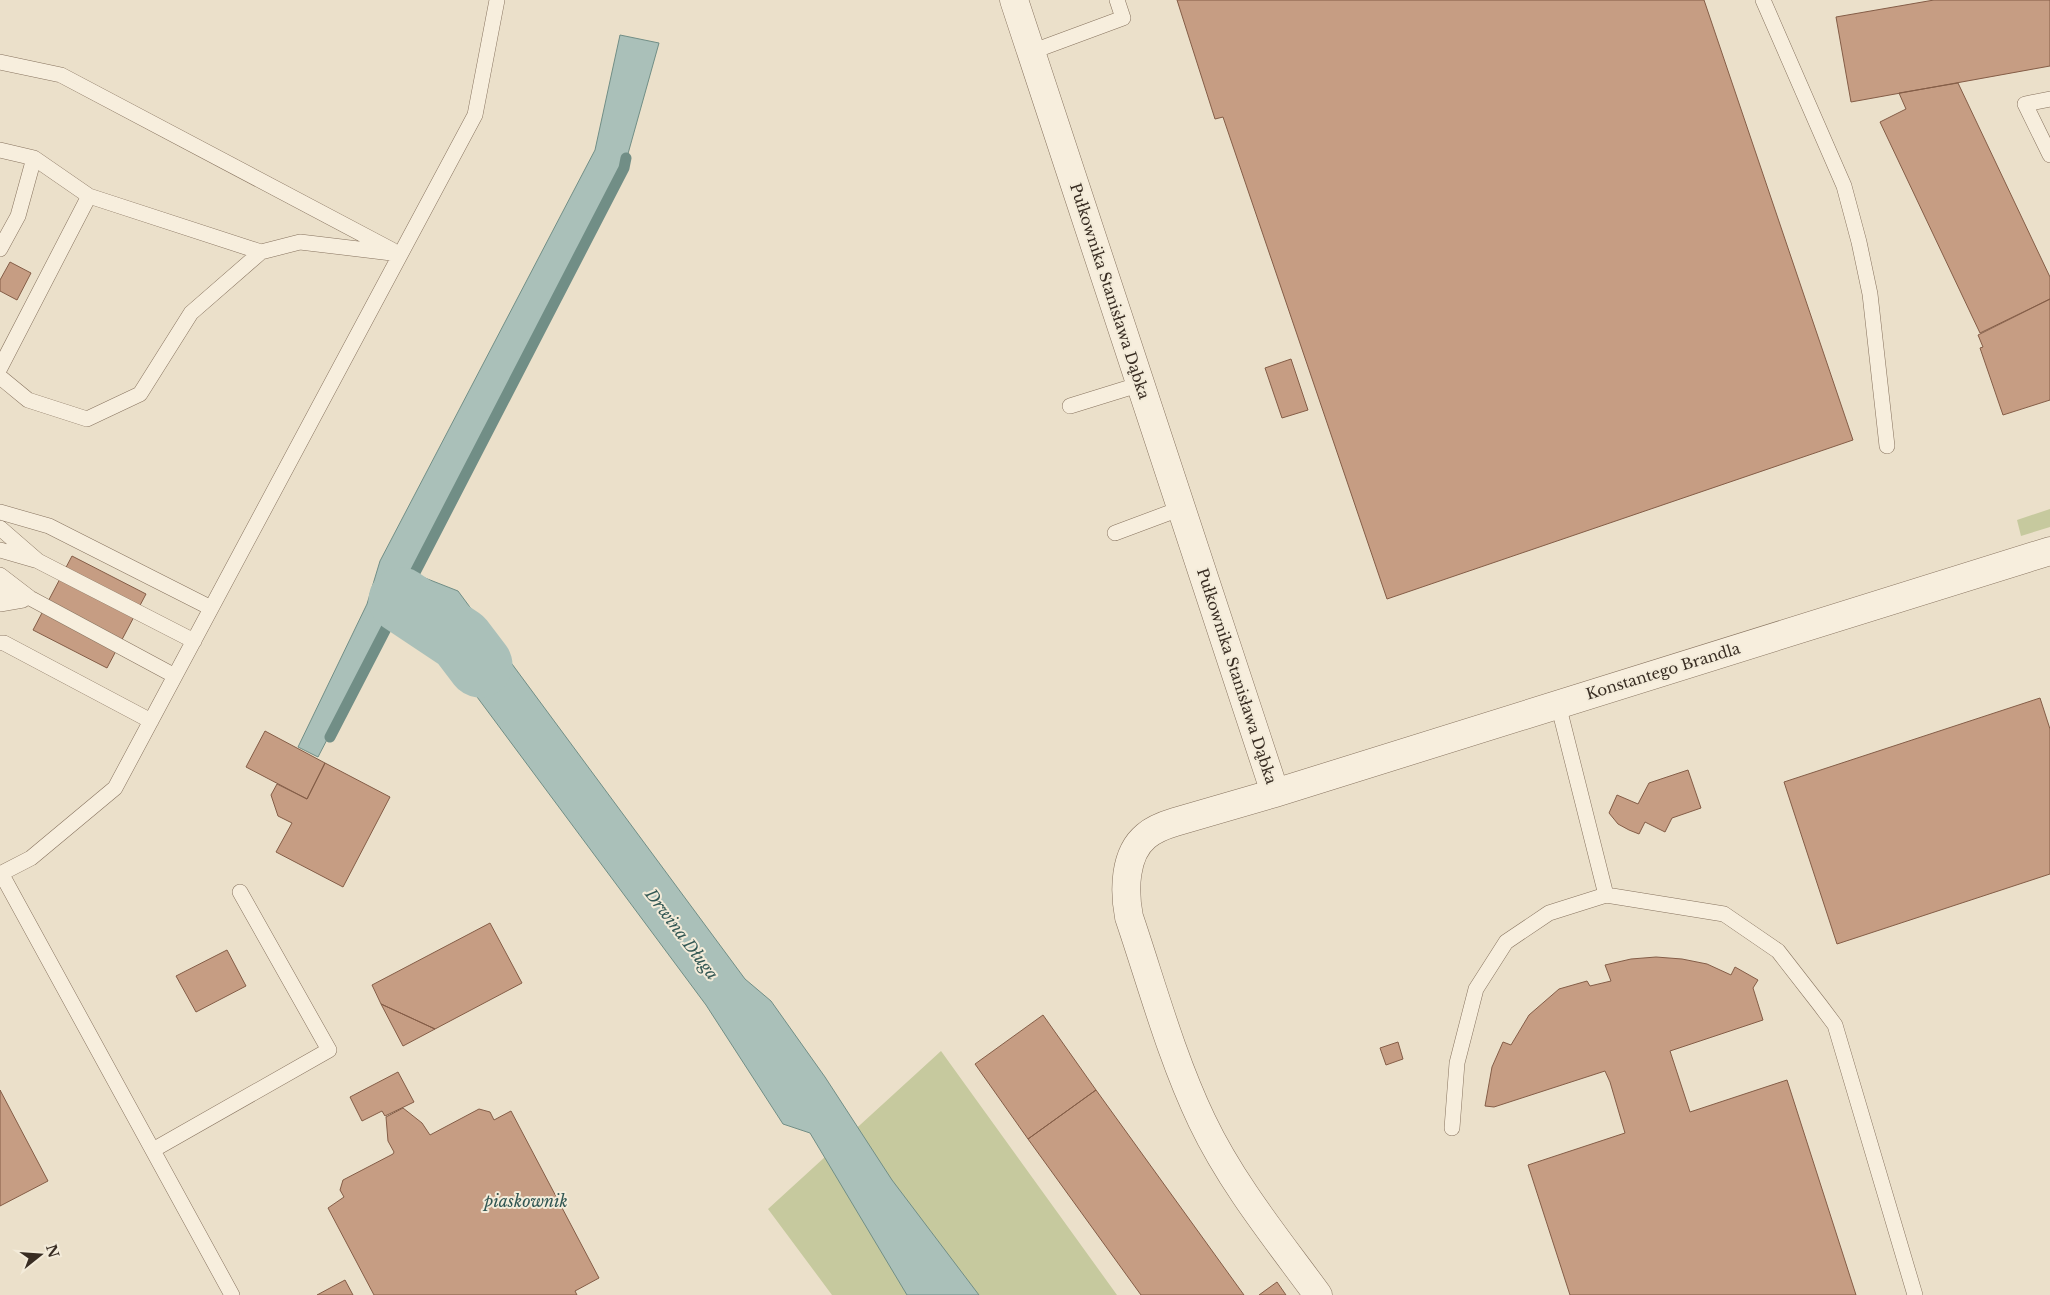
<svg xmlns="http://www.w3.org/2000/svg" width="2050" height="1295" viewBox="0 0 2050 1295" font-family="'Libre Baskerville',serif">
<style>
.green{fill:#c6c99e}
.water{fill:#aac0b9;stroke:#718e86}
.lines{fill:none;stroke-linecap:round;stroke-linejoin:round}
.stream{stroke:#718e86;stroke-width:11}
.river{stroke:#aac0b9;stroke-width:65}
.building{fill:#c69d83;stroke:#845d47}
.lane-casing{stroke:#87735f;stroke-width:16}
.street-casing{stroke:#87735f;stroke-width:29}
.lane{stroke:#f7eedd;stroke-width:15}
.street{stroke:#f7eedd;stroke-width:28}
.labels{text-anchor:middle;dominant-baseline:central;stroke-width:4;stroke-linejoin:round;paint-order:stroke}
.street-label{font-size:15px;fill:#382c22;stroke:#f3ebd9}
.water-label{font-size:16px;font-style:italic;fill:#325753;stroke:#f3ebd9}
</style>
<rect width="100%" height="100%" fill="#ebe0ca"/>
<path class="green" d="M2050,509V527L2021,536L2017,520Z
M941,1051L1117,1295H832L768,1209Z"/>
<path class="water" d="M620,35L659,43L624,168L318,757L298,747L367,604L380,561L595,150Z
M425,578L458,591L745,979L771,1001L825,1077L892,1180L979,1295H907L810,1133L783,1124L706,1005L428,631L412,605Z"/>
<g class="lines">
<path class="stream" d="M330,737L624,168L626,158"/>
<path class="river" d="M401,600L461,640L480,665"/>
</g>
<path class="building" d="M1177,0H1704L1853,440L1387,599L1223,117L1215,119Z
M1934,0H2050V66L1851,102L1836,17Z
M1958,83L2050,277V299L1980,333L1880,122L1906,109L1899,93Z
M10,262L31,273L17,300L0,291V280Z
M2050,299V400L2003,415L1980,348L1983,347L1978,335Z
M1291,359L1308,410L1282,418L1265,368Z
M72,556L146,594L107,668L33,630Z
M2040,698L2050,729V874L1837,944L1784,782Z
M265,731L325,763L307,799L246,767Z
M325,763L390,797L343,887L276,852L292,823L278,816L271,795L277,784L307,799Z
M1688,770L1701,808L1672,818L1665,832L1645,822L1639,834L1629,830L1618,824L1609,813L1617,795L1638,804L1649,783Z
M490,923L522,983L435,1029L381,1004L372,985Z
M227,950L246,986L196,1012L176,976Z
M1656,957L1682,959L1707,964L1731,975L1735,967L1758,980L1753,988L1763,1020L1670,1051L1690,1112L1787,1080L1856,1295H1570L1528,1165L1625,1133L1610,1082L1605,1071L1494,1107L1485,1106L1492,1067L1503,1042L1511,1045L1529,1015L1559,989L1587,981L1590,986L1611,981L1605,965L1631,959Z
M381,1004L435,1029L403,1046Z
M1043,1015L1096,1090L1028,1139L975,1064Z
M1398,1042L1403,1059L1386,1065L1380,1048Z
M398,1072L414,1102L385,1116L382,1111L362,1121L350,1097Z
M0,1090L48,1181L0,1206Z
M1096,1090L1244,1295H1141L1028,1139Z
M403,1108L422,1123L430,1135L479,1109L490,1112L494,1120L511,1111L599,1278L575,1291L577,1295H374L328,1208L344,1197L340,1190L343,1180L393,1154L394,1152L388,1141L386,1117Z
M345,1280L353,1295H317Z
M1277,1282L1286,1295H1259Z"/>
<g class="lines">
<g class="lane-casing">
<path id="lane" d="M1763,0L1844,186L1859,242L1870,294L1887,446
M1031,52L1123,18L1117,0
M0,62L61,75L392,250
M2050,99L2025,104L2050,155
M0,150L34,158L89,196L0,368
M89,196L261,252
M0,249L18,216L34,158
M0,377L28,400L87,419L140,394L191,313L261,252L300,242L400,254
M1070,406L1141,384
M0,512L49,526L211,608
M0,528L38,561L194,641
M1115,533L1182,508
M0,550L35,560
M0,575L30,598L175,676
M0,591L25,597
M0,604L23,600
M0,643H4L151,721
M1558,704L1606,895L1724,914L1778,951L1820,1005L1835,1025L1915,1295
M1,873L232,1295
M0,874L31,858L115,788L475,115L497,0
M1452,1128L1457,1063L1476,989L1506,942L1549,913L1606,895
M153,1150L329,1050L240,892"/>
</g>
<g class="street-casing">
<path id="street" d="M1014,0L1275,793
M1318,1295C1277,1239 1232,1184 1202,1121C1171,1056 1152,985 1129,917C1124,891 1124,854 1146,836C1154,829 1165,825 1175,822L1275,793L2050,551"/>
</g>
<use href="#lane" class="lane"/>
<use href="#street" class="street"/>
</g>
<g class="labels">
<g class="street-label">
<text transform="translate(1110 291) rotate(72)">Pułkownika Stanisława Dąbka</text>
<text transform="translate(1663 671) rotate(-17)">Konstantego Brandla</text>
<text transform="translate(1237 676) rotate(72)">Pułkownika Stanisława Dąbka</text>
</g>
<g class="water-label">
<text transform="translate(682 934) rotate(53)">Drwina Długa</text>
<text x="526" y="1201">piaskownik</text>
</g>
</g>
<g transform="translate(40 1255) rotate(73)" stroke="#f3ebd9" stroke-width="4" paint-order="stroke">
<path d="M0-4L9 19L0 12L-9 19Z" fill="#382c22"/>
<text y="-8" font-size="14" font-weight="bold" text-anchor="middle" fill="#382c22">N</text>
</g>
</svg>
